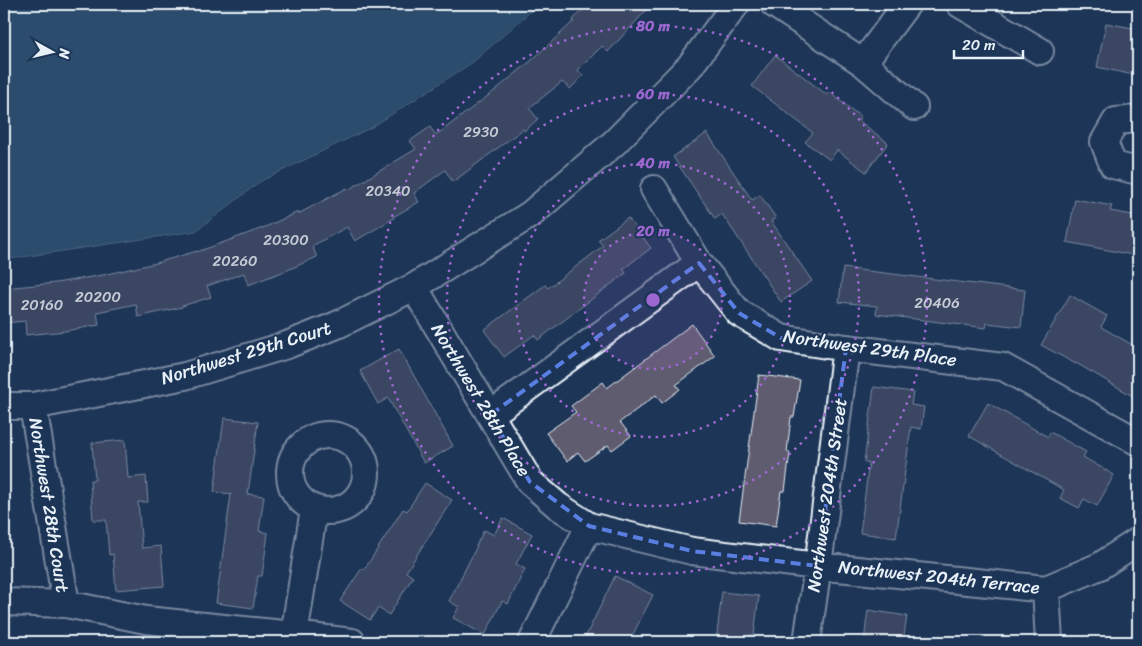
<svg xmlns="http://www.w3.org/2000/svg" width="1142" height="646" viewBox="0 0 1142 646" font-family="Sriracha,sans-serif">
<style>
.water{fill:#3e6885;stroke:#829fb3}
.building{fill:#605b6f;stroke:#e8f1f8}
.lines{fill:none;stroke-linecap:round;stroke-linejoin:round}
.minor-casing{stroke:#e8f1f8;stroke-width:30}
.minor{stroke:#1d3557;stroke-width:26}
.marked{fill:none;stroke:#5a7fe2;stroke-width:4;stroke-dasharray:10 6;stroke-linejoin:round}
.ring{fill:none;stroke:#9c67d0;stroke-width:2.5;stroke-dasharray:2.5 5}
.labels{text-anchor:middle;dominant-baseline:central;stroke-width:4;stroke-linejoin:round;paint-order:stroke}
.number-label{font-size:15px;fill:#c6ccd6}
.street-label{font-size:18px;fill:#e8f1f8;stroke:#1d3557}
.centre{fill:#9c67d0;stroke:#1d3557;stroke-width:2.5}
.ring-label{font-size:15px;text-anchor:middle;font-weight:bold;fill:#9c67d0;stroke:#1d3557;stroke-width:4;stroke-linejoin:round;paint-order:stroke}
</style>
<rect width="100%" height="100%" fill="#1d3557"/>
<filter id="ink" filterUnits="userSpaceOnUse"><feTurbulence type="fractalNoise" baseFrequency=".02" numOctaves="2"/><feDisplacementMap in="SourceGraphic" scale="10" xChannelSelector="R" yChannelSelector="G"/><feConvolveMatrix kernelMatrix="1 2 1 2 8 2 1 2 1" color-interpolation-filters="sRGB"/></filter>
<g filter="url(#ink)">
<path class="water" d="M4,4H539L473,62L372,127L261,181L196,231L9,259H4Z"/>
<path class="building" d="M587,4H652L608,52L602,46L578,70L583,76L570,89L562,82L529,108L538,119L524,131L523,129L453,182L445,170L414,193L419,202L393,217L394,218L384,224L355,241L347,227L312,246L317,257L290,269L248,285L244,273L207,286L211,297L182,306V307L138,317L136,304L97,312L99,325L65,331L26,335L25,321L4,323V288L56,283L103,275L156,263L197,251V252L263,228L298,212V214L347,188L348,190L416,149L410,141L430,127L436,135L439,132V133L493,92L532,60L574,21L573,20Z
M1106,23L1138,29V76L1097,67Z
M775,55L827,95L829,92L861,117L858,120L888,143L866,172L837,150L830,160L805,142L813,133L752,86Z
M707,133L752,200L760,195L776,218L771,221L812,281L781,302L722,214L715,219L673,157Z
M1075,199L1112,206L1110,211L1138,216V256L1067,242Z
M628,218L651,248L623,269L626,273L538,340L534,335L504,357L484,330L545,285L548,288L603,246L598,240Z
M843,268L1025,290L1021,327L987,323L986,328L876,314L877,306L839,302Z
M1070,295L1107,316L1101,327L1138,348V399L1076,363V364L1041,345Z
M692,324L715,356L676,385L680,389L662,403L656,395L620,422L631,436L612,450L608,445L585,461L578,452L567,461L546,433L576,412L571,406L603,382L607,388Z
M399,349L453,446L424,463L388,398L378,404L360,371Z
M759,375L800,380L794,417H791L787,452H790L785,491H781L776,526L739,521Z
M874,387L913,392L911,405L924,407L921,429L911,427L896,538L860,533L869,463L864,462Z
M988,403L1048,437L1050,432L1086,452L1083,457L1114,475L1097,506L1084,499L1079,508L1060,498L1064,490L969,436Z
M224,418L258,422L248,494L264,496L259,531L268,533L262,576H258L253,608L216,603L231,494L214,492Z
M125,440L128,478L146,476L148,502H138L142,548L161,546L164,586L116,590L113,554L109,555L106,520H93L90,480H95L92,443Z
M425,483L452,500L406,572L413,577L389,615L378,608L370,620L340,601L362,568L364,570L403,509L407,511Z
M503,518L532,534L516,564L525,569L508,604L502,601L485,635L453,618L459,607L449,601L477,546H476L484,530L494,535Z
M615,576L653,595L629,642H583Z
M722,592L759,596L754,635H749L748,642H716Z
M868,610L907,616L903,642H864Z"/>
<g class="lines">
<g class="minor-casing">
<path id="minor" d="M774,4L863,63L914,107
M960,4L1040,51
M863,63L907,4
M1138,119L1116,121L1104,142L1113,165L1138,171
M654,189L699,263L739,313L781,338L846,348L1003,367L1138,442
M414,287L530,482L558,506L589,526L692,551L818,566L1046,589L1100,566L1138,541
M4,406H33L185,376L287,345L337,325L414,287L531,214L614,143L690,66L736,4
M33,406L66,604
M490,415L699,263
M290 473a38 38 0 1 1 76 0a38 38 0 1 1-76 0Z
M1046,589L1049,642
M4,602L66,604L146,620L294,635L352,642
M294,635L314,509
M532,642L589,526
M807,642L818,566L846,348"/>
</g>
<use href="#minor" class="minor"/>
</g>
</g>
<path d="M0 0H1142V646H0ZM699,263L739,313L781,338L846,348L818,566L692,551L589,526L530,482L490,415Z" fill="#1d3557" fill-opacity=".55" fill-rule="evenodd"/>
<path class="marked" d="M699,263L739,313L781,338L846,348L818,566L692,551L589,526L530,482L490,415Z"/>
<circle cx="653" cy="300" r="69" fill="#9c67d0" fill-opacity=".12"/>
<g class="ring">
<circle cx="653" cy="300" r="69"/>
<circle cx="653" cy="300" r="137"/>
<circle cx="653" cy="300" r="206"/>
<circle cx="653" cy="300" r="274"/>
</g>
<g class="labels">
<g class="number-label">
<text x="481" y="132">2930</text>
<text x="388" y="191">20340</text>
<text x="286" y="240">20300</text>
<text x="235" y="261">20260</text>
<text x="98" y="297">20200</text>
<text x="937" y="303">20406</text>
<text x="42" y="305">20160</text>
</g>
<g class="street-label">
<text transform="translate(870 348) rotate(8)">Northwest 29th Place</text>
<text transform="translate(246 353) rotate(-17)">Northwest 29th Court</text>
<text transform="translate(481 400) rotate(59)">Northwest 28th Place</text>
<text transform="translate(827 495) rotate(-82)">Northwest 204th Street</text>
<text transform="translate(49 505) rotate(81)">Northwest 28th Court</text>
<text transform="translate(939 577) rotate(6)">Northwest 204th Terrace</text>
</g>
</g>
<circle cx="653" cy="300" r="8" class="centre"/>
<g class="ring-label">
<text x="653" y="31">80 m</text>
<text x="653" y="99">60 m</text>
<text x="653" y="168">40 m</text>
<text x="653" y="236">20 m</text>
</g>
<rect width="1142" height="646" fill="none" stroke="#1d3557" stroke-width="20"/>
<rect x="10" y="10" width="1122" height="626" fill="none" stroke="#e8f1f8" stroke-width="2" filter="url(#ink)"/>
<g transform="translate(52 52) rotate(98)" stroke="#1d3557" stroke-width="4" paint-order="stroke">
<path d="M0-4L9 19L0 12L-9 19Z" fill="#e8f1f8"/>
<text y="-8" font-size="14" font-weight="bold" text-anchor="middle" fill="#e8f1f8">N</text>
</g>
<path d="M954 50v8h69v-8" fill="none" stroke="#e8f1f8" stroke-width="2.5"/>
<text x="962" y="50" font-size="15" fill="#e8f1f8" stroke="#1d3557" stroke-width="4" paint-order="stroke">20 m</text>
</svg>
